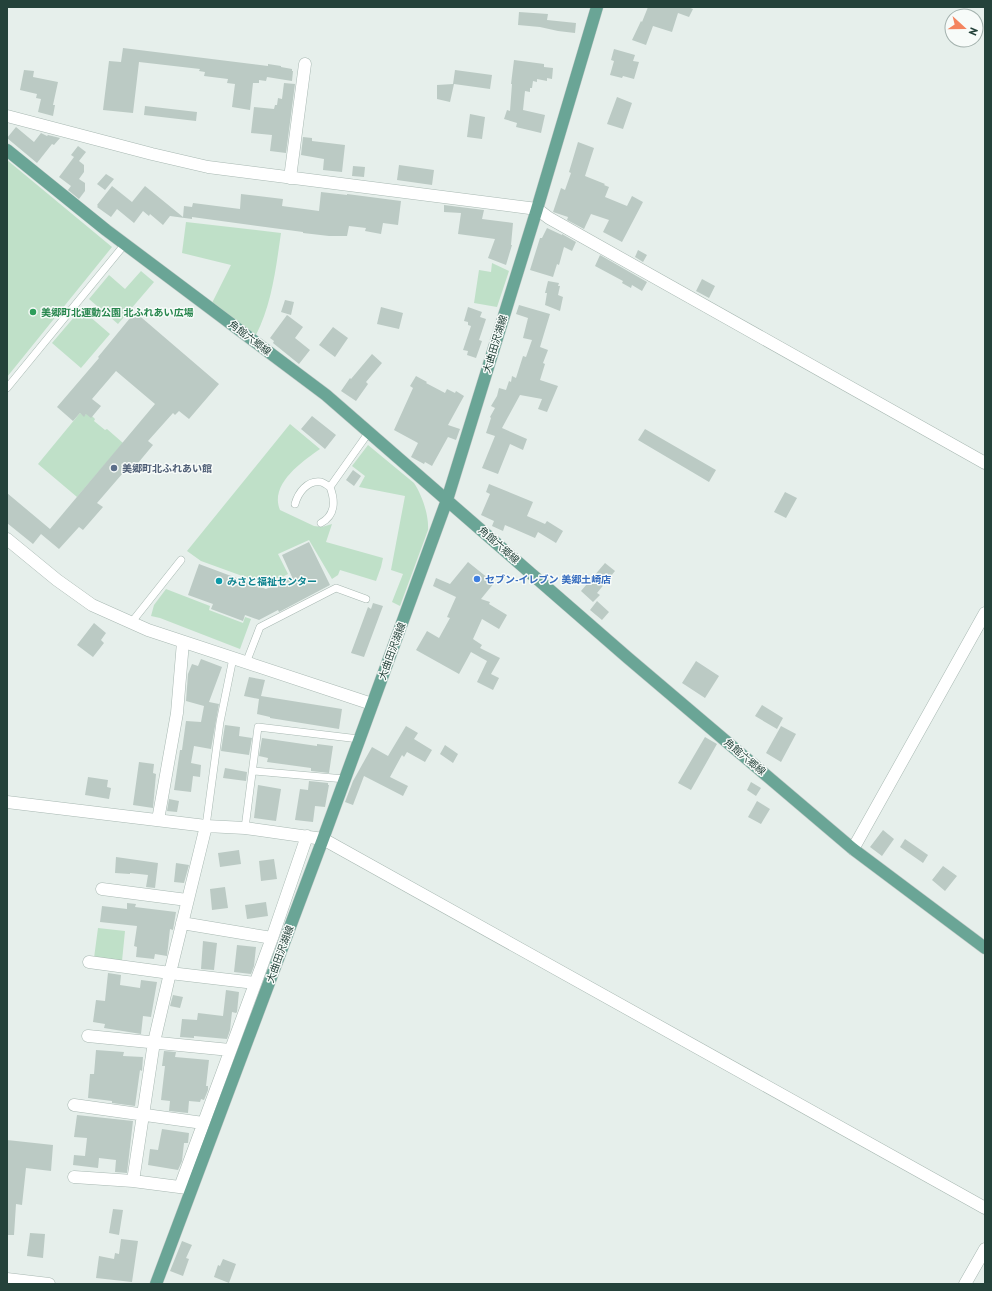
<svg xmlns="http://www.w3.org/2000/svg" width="992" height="1291" viewBox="0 0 992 1291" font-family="'PT Sans','Noto Sans JP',sans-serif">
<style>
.green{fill:#bfe0c8}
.building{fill:#bbcac4}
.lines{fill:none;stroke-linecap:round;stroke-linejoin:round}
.service-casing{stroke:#a8b8b2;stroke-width:8}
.minor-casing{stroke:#a8b8b2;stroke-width:13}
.tertiary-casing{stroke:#a8b8b2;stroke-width:13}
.primary-casing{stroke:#c2cac8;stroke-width:13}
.service{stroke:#fff;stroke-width:7}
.minor{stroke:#fff;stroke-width:12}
.tertiary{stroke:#fff;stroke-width:12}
.primary{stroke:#6aa596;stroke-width:12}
.leisure-dot{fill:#2e9e5b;stroke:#f7fbf9;stroke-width:1.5}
.service-dot{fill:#5c6f8a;stroke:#f7fbf9;stroke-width:1.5}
.shop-dot{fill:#3f7fe0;stroke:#f7fbf9;stroke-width:1.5}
.culture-dot{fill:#0f9aa8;stroke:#f7fbf9;stroke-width:1.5}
.labels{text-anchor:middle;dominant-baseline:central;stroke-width:3;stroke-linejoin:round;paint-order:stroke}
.leisure-label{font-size:10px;font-weight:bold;fill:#27864d;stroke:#f7fbf9;text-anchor:start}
.street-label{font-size:10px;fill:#24423a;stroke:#f7fbf9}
.service-label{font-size:10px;font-weight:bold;fill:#4e5e75;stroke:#f7fbf9;text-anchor:start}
.shop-label{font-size:10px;font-weight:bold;fill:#366cbe;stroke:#f7fbf9;text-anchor:start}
.culture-label{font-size:10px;font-weight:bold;fill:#0d838f;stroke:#f7fbf9;text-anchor:start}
</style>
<rect width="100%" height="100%" fill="#e6efeb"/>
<path class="green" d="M7,160L112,247L7,377Z
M186,222L281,233C276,267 272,304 256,335L212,303L231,265L182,253Z
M492,263L509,271L497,307L474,303L479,270L491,272Z
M141,271L154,282L118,324L89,299L109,275L125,289Z
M81,309L110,334L81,368L52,343Z
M88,412L95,419L94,421L105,430L107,429L123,443L77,497L38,464L80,413L84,416Z
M290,424L320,449C303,461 269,484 280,510L314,526L322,527L332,524L326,542L383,558L381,567L376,581L340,570L338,575L332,579L309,540L278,554L288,574L267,585L201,561L187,551Z
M368,445L414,483C422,495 429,515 428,530L400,606L392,602L403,574L391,570L405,496L359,487L365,476L352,466Z
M166,589L210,606L209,610L243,623L245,617L251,619L240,649L160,618L151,616L154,605Z
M98,928L125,931L122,961L94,958Z"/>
<path class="building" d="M648,7H688L693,9L689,17L678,13L672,32L653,26L646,45L632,40L641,21L642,22Z
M519,12L548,14L547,20L576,23L575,33L558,31L540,27L518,25Z
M123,48L268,66V64L281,66V67L292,69V71H293L292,81L267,77L266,81L259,80V83H253L250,110L232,107L235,84L227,83L228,79L204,76L205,72L199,71L200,69L139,62L133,113L103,110L109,61L121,62Z
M614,49L635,55L633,61L639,62L634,79L623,76L622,78L610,75L614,61L611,60Z
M514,60L544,64V67L553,68L552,79L547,78V81L537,79V82L533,81L532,88H530V92L525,91L523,110L545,115L541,133L516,127L517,123L504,119L507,110L510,111L512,84H511Z
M24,70L34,71L33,77L58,82L53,105H55L53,116L38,112L41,99L36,98L37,94L20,90Z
M455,70L492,75L490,89L454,84L450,102L437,99V85L453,84Z
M284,83L295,84L286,153L270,151L272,135L251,133L254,107L274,109L275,105H277L278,98L282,99Z
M617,97L632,103L623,129L607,124Z
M145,106L197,112L196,121L144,115Z
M470,114L485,117L482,139L467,137Z
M16,127L34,142L41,133L47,136L48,135L60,138L54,145L52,144L37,163L7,138Z
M303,137L312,138V141L345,145L342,172L323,170L324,159L301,155Z
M578,142L594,148L585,176L605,184L604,185L609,187L605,197L627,206L632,196L643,202L622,242L603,232L609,220L591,214L584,229L567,220L568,217L553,212L561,188L565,190L571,173L569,172Z
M78,146L86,152L79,161L84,165V172L79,179L85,183V191L79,199L68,190L71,186L59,177L74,157L71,155Z
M399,165L434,170L432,185L397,180Z
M353,166L365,167L364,177L352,176Z
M106,174L114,179L105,190L97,184Z
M112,186L132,202L145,186L183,217L184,206L192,207L193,203L240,209L241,194L283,199L282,206L319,211L321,192L347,195V194L401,201L398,225L383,223L381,234L365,231L366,228L349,226L347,236H329L303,233V232L192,217V219L170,216L163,225L150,214L149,216L143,211L134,223L117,209L111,217L97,207L98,206L97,205Z
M444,205L484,210L482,219L513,223L511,245H512L506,265L488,258L495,239L458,234L461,213L444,212Z
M547,228L562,235V234L576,242L572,251L564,247L559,265L557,264L553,277L530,270L540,238H542Z
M638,250L647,255L643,262L635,257Z
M600,255L647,282L642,291L632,285L631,288L622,283L623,281L595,266Z
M702,279L715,286L709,298L696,291Z
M548,281L559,283L558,286H560L558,295L563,297L560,311L545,305L547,293H545Z
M285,300L294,302L291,315L281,312Z
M519,305L550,314L540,347L548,350L543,363L545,364L540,380L558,386L547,412L538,409L542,399L520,395L502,428L527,439L523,450L510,444L498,474L482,468L495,436L486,433L491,418L490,417L495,408L491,406L497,396L499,388L506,390L509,381L511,382L512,376L516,378L523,356L526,357L532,340L523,338L528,318L516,314Z
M381,307L403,313L399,329L377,324Z
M468,307L482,312L480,317L486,319L479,340L482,341L476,358L467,355L468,351L463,350L471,326L468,325V322L464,321Z
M135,312L219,384L189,419L179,411L175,415L173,413L148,441L153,445L133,469L129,466L97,503L103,507L83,530L79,527L59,549L41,534L33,544L7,523V493L50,529L155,404L116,371L92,399L101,406L91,418L86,414L84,417L80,413L73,421L57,407L99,358L98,357Z
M287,315L303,327L295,338L310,350L299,364L273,343L274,341L270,338Z
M333,327L348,338L335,357L319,345Z
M372,354L382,363L366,382L368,384L356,401L341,391L350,378L351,379Z
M416,376L427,382L426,383L445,393L447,389L455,393L456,391L464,396L448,425L460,429L456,440L448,437L432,466L425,462L424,464L411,457L418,443L394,430L413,388L410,386Z
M312,416L336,435L325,449L301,429Z
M645,429L716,470L709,482L638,440Z
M353,470L361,476L354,486L346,480Z
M489,484L533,502L527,516L545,524L547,521L563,531L556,543L538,532L535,538L505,525L503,531L492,526L494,521L481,515L490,494L486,492Z
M785,492L797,498L786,518L774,512Z
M309,542L330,585L279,612L278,610L259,620L245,615L243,621L211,609L213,604L188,595L199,564L266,589L292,577L282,555Z
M468,562L494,583L481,599L490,602L489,604L507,615L499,629L482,619L473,639L482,645L480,648L500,658L491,674L499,678L493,690L477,682L487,661L471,652L459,674L416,650L427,631L439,638L450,618L447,617L456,597L433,586L436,578L450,584Z
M605,563L615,571L597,593L600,595L593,602L581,591Z
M597,601L609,612L602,620L590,610Z
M373,603L383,606L364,657L351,653L368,607L371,609Z
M94,623L106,633L101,640L104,643L93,657L77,645Z
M201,659L222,667L209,702L219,704L211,749L194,746L191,763L201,765L200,777L193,776L191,792L174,790L180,750H182L186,721L201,722L204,706L186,701L188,674L192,664L198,666Z
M696,661L719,676L705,698L682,683Z
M249,677L265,680L261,696L342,709L339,729L270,718V717L257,714L259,699L244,696Z
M762,705L783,718L777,729L755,716Z
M225,725L240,727L239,736L252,738L249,755L221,751Z
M406,726L418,733L414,739L432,750L425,762L407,752L404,757L402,755L390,777L408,786L403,796L364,776L353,805L345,802L353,781L372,747L388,756Z
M781,726L796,734L781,762L766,753Z
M705,737L717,744L691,790L678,783Z
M262,738L317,746V744L333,746L329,773L311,771V768L267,762L268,758L259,756Z
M445,745L458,754L453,763L440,754Z
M139,762L154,764L153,773L156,774L153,808L133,805Z
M225,768L247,772L246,781L223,778Z
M88,777L108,780L107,787L111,788L109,799L85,795Z
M309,781L328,783V785H329L325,807L315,806L313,822L295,820L300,789L308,790Z
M751,782L761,788L756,796L747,790Z
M258,785L281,789L276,821L254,818Z
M169,799L179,801L177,812L167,811Z
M757,801L770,809L761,824L748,817Z
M883,830L894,839L882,856L870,847Z
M905,839L928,855L923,863L900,847Z
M239,850L241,864L220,867L218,853Z
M116,857L158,863L155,888L146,887L148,875L130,873V874L115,873Z
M274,859L277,879L261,881L259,861Z
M176,863L189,865L184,883L174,882Z
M943,866L957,876L945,891L932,880Z
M225,887L228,908L212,910L210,889Z
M266,902L268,916L247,919L245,905Z
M127,903L136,904L135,907L176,912L173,930L170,929L167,956L155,954L154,959L136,957L137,947L134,946L137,926L100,922L102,906L127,909Z
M203,941L217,943L214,970L201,969Z
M237,945L256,947L254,966L251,974L234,972Z
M108,973L121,975L120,985L140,988L141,980L157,982L151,1017L143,1016L141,1034L104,1028L105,1024L93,1022L96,1000L105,1001Z
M226,990L239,992L237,1012L236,1013L232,1012L230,1030L227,1039L194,1036V1038L180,1037L182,1019L197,1020L198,1013L223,1016Z
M173,995L183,997L180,1008L170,1006Z
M96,1050L124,1052L123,1056L143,1057L142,1071L140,1070L135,1106L112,1103V1101L88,1098L90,1074H94Z
M164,1051L176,1052L175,1057L209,1060L206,1086H208V1090L204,1100L201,1099L200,1102L189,1101L188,1113L169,1111L170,1101L161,1100L165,1066H162Z
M77,1115L133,1121L127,1173L115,1172L116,1160L99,1158L98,1168L73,1165L74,1155L85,1156L87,1138L74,1137Z
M162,1129L189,1133L188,1143H184L182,1161L178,1170L148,1165L150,1149L158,1150Z
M7,1140L53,1145L51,1171L26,1168L22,1205L16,1204L14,1235H7Z
M113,1209L123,1210L119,1235L109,1233Z
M30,1233L45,1234L43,1258L27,1256Z
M121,1239L138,1241L132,1282L96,1278L99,1256L114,1259L115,1253L119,1254Z
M182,1241L192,1245L186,1258L189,1259L183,1276L170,1271Z
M223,1259L236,1264L229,1283L214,1277L218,1265L220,1266Z"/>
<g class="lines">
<g class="service-casing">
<path id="service" d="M7,388L125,244
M295,504C298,493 307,480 321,482C324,483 327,485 330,487
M321,523C336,515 335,500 330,487L369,432
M131,623L181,560
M246,663L260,627L336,588L366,599
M253,771L345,779
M206,826L220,722L233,658
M245,828L258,727L359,739"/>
</g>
<g class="minor-casing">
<path id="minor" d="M7,116L152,154L208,167L537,209L549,218L985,463
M290,178L305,64
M7,802L206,826L245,828L323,839L985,1208
M158,820L177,713L183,642
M853,849L985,613
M102,889L187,900
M182,923L272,938
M89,962L170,973L255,983
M88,1036L230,1050
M74,1105L203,1123
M74,1177L133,1181L187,1188
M133,1181L154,1042L170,973L206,826
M180,1187L272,938L307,836
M7,1279L49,1284
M965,1284L985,1249"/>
</g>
<g class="tertiary-casing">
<path id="tertiary" d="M7,539L57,580L92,605L148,630L372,704"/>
</g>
<g class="primary-casing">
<path id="primary" d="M7,150L106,230L326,395L628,658L853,849L985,948
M156,1284L323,839L447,500L537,209L597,7"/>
</g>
<use href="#service" class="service"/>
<use href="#minor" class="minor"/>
<use href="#tertiary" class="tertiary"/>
<use href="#primary" class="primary"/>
</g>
<circle class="leisure-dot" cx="33" cy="312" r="4"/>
<circle class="service-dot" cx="114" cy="468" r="4"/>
<circle class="shop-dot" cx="477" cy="579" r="4"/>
<circle class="culture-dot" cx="219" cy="581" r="4"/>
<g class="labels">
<g class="leisure-label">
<text x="41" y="312">美郷町北運動公園 北ふれあい広場</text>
</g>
<g class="street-label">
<text transform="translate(250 338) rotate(37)">角館六郷線</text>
<text transform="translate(495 344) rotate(-73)">大曲田沢湖線</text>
<text transform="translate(499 545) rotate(41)">角館六郷線</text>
<text transform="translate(392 651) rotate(-70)">大曲田沢湖線</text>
<text transform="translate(745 757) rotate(40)">角館六郷線</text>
<text transform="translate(280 954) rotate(-70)">大曲田沢湖線</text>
</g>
<g class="service-label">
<text x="122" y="468">美郷町北ふれあい館</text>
</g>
<g class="shop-label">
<text x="485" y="579">セブン-イレブン 美郷土崎店</text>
</g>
<g class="culture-label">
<text x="227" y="581">みさと福祉センター</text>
</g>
</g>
<rect width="992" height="1291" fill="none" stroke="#24423a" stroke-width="16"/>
<g transform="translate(964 28) rotate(111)"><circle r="19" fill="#f7fbf9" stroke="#a3b1ad"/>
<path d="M0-3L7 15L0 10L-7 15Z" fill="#f4845f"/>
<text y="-6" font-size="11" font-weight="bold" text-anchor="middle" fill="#24423a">N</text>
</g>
</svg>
